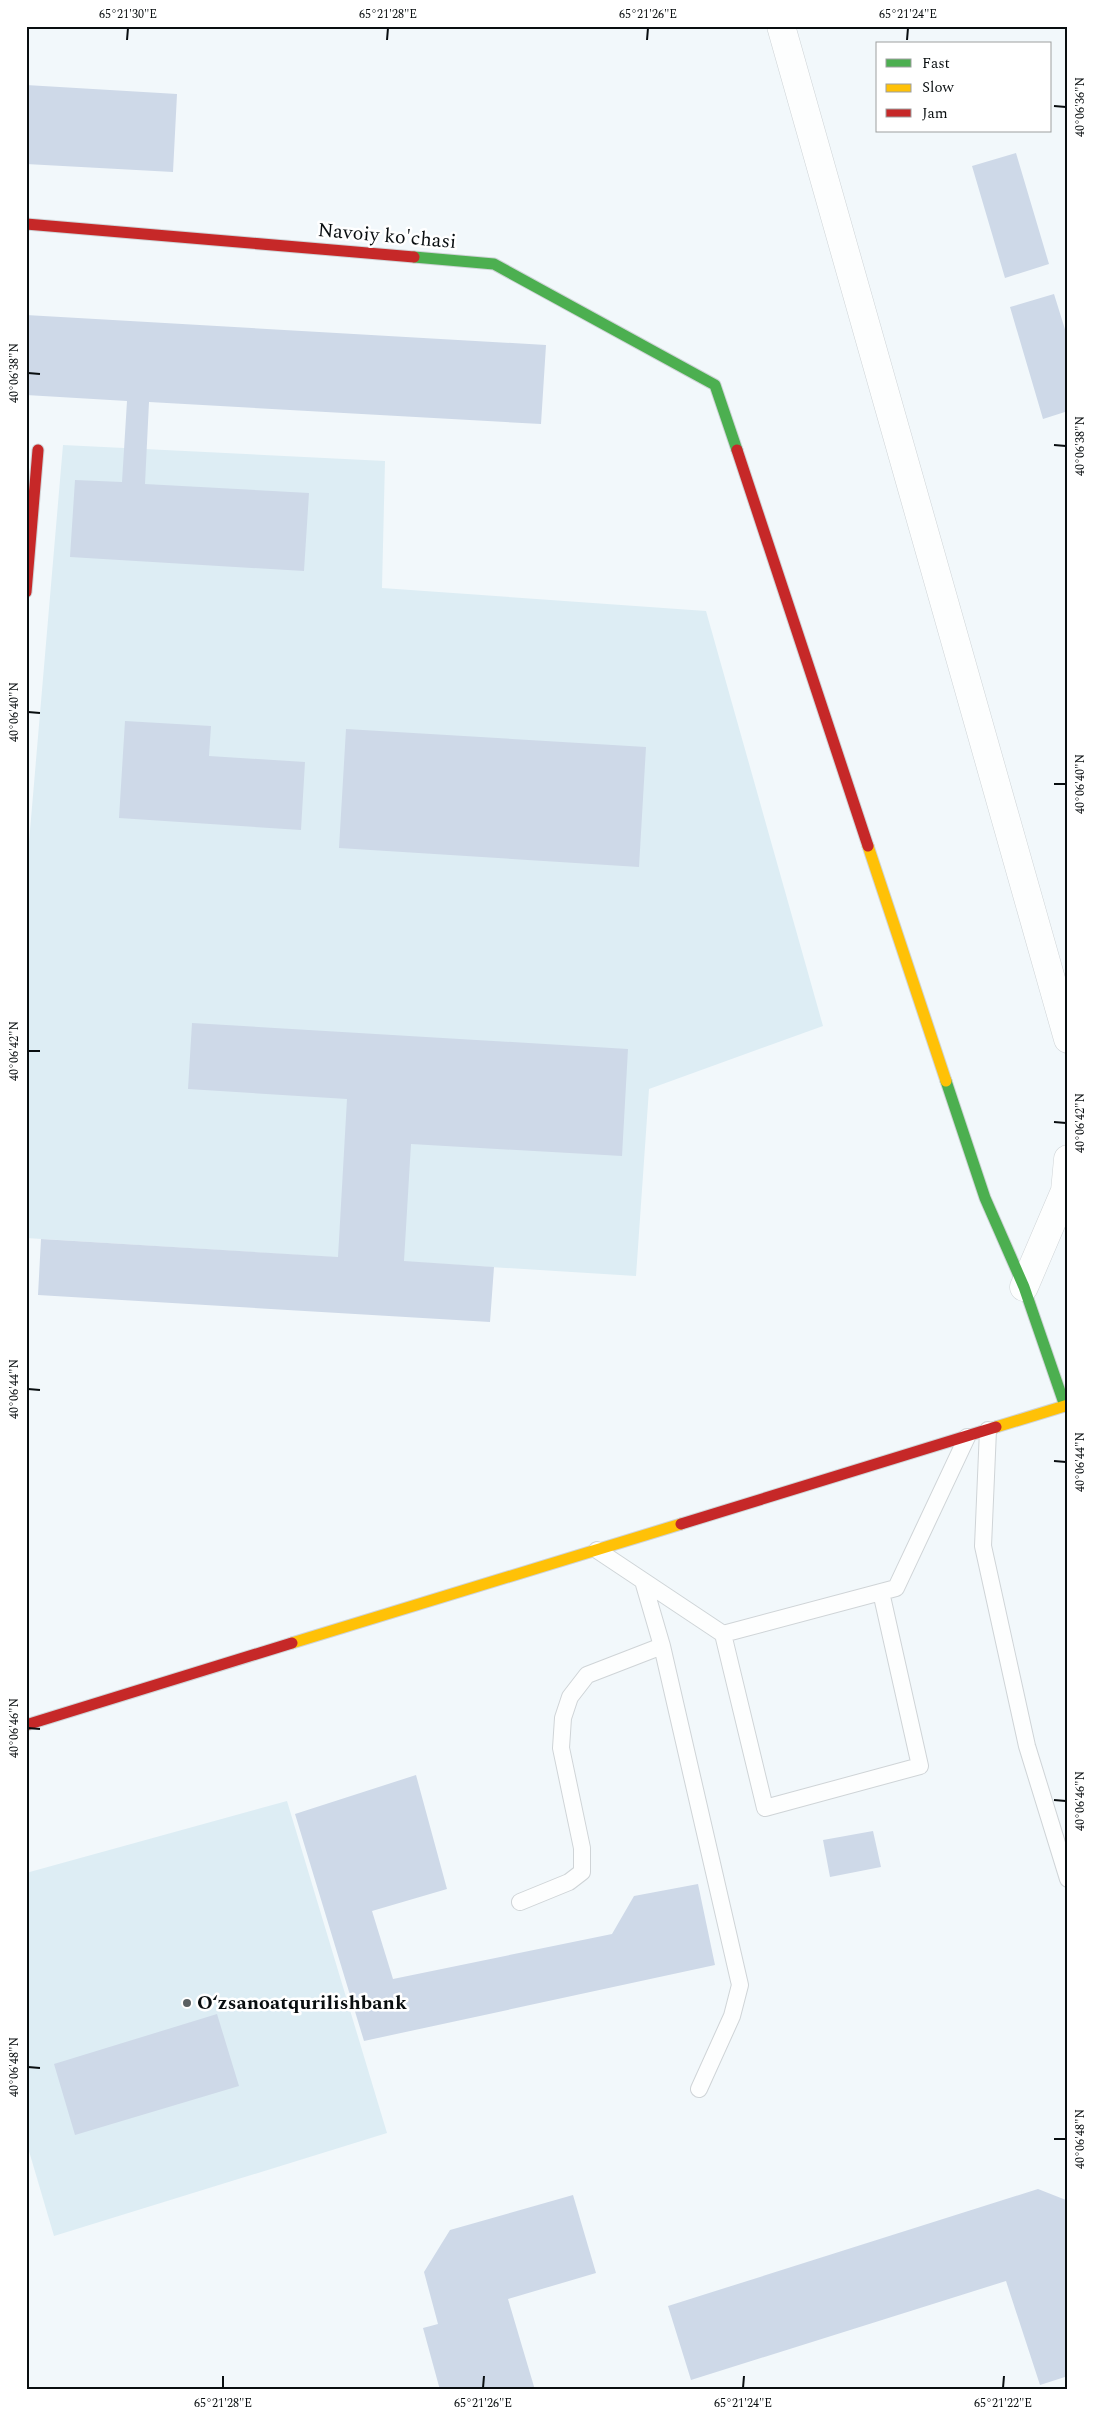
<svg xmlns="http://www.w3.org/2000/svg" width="1094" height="2416" viewBox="0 0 1094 2416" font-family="Spectral,serif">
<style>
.built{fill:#ddedf4}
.building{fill:#ced9e8}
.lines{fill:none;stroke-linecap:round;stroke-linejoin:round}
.lane-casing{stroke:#cfd4d7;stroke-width:18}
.street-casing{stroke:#cfd4d7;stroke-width:29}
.fast-casing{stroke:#cfd4d7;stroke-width:13}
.slow-casing{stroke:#cfd4d7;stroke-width:13}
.jam-casing{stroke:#cfd4d7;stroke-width:13}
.lane{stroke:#fdfefe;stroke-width:16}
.street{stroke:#fdfefe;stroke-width:28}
.fast{stroke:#4caf50;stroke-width:11}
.slow{stroke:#ffc107;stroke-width:11}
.jam{stroke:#c62828;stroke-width:11}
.ticks{fill:none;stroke:#090e10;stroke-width:2}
.poi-dot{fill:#5b6062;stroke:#fff;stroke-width:2}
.labels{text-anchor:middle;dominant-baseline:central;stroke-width:5;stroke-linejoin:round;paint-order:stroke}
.street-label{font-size:20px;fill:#090e10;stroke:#fff}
.poi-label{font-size:20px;font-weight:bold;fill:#090e10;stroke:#fff;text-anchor:start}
.neatline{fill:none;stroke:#090e10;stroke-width:2}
.ticks-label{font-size:12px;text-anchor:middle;fill:#090e10}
</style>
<rect width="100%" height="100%" fill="#f2f8fb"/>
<path class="built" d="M63,445L385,461L382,588L706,611L823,1026L649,1089L636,1276L26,1238V877Z
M287,1801L387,2133L54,2236L26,2141V1873Z"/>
<path class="building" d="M26,85L177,94L173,172L26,164Z
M1016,153L1049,264L1005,278L972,166Z
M1054,294L1068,339V411L1043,419L1010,307Z
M26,315L546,345L541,424L149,402L145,484L309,493L304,571L70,557L75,480L122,482L127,401L26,395Z
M125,721L211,726L209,756L305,762L301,830L119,818Z
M346,729L646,747L639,867L339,848Z
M192,1023L628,1049L622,1156L411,1144L404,1261L494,1267L490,1322L38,1295L41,1239L338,1257L347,1099L188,1089Z
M416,1775L447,1889L372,1911L393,1979L612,1934L634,1896L698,1884L715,1965L364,2041L295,1814Z
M873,1831L881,1867L830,1877L823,1840Z
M217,2014L239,2086L75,2135L54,2064Z
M1038,2189L1066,2200L1068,2205V2376L1040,2385L1006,2281L691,2380L668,2306Z
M573,2195L596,2273L508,2299L535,2390H440L423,2328L438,2324L424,2272L450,2230Z"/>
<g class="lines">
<g class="lane-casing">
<path id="lane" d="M988,1430L983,1546L1027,1746L1068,1879
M597,1550L723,1634L896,1588L967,1437
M643,1581L662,1646L740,1985L732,2016L699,2089
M723,1634L765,1808L920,1766L881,1592
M520,1902L569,1882L582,1872V1848L561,1748L563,1718L570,1697L587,1675L662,1646"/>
</g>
<g class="street-casing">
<path id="street" d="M781,26L1068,1039
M1024,1287L1065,1191L1068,1159"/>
</g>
<g class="fast-casing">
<path id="fast" d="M414,257L494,264L715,385L737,450
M946,1081L985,1198L1024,1287L1065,1406"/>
</g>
<g class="slow-casing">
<path id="slow" d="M868,846L946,1081
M996,1427L1068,1405
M292,1643L681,1524"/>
</g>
<g class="jam-casing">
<path id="jam" d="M26,224L414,257
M737,450L868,846
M26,592L38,450
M681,1524L996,1427
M26,1725L292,1643"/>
</g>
<use href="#lane" class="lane"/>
<use href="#street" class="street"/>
<use href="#fast" class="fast"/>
<use href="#slow" class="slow"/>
<use href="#jam" class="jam"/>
</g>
<path class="ticks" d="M127,40L128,28M387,40L388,28M647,40L648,28M907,40L908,28M1054,106L1066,107M28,373L40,374M1054,445L1066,446M28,712L40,713M1054,784H1066M28,1051H40M1054,1122L1066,1123M28,1389L40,1390M1054,1461L1066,1462M28,1728L40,1729M1054,1800L1066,1801M28,2067L40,2068M1054,2139H1066M223,2388V2376M483,2388L484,2376M743,2388L744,2376M1003,2388L1004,2376"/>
<circle class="poi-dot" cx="187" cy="2003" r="5"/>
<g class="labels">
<g class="street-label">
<text transform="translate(387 236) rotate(5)">Navoiy ko'chasi</text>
</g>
<g class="poi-label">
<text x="197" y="2003">Oʻzsanoatqurilishbank</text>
</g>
</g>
<rect width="1094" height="2416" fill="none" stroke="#ffffff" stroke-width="55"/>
<rect x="876" y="42" width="175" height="90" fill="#ffffff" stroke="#9d9f9f"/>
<rect x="886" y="59" width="25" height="8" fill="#4caf50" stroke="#9d9f9f"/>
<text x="922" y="68" font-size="15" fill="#090e10">Fast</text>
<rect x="886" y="84" width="25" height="8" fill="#ffc107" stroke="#9d9f9f"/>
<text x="922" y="92" font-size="15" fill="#090e10">Slow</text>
<rect x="886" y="109" width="25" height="8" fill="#c62828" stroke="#9d9f9f"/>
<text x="922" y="118" font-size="15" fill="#090e10">Jam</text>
<rect x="28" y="28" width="1038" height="2360" class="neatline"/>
<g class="ticks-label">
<text x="128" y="18">65°21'30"E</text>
<text x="388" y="18">65°21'28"E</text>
<text x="648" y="18">65°21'26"E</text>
<text x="908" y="18">65°21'24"E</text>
<text transform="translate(1080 107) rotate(-90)" y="4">40°06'36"N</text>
<text transform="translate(14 373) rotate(-90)" y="4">40°06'38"N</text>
<text transform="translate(1080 446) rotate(-90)" y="4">40°06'38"N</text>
<text transform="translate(14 712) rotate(-90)" y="4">40°06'40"N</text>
<text transform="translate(1080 784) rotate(-90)" y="4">40°06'40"N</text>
<text transform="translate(14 1051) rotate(-90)" y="4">40°06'42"N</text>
<text transform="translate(1080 1123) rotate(-90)" y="4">40°06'42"N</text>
<text transform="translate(14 1389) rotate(-90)" y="4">40°06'44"N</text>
<text transform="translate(1080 1462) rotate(-90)" y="4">40°06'44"N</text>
<text transform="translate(14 1728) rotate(-90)" y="4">40°06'46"N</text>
<text transform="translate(1080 1801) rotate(-90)" y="4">40°06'46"N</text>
<text transform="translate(14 2067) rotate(-90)" y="4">40°06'48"N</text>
<text transform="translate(1080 2139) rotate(-90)" y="4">40°06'48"N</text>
<text x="223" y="2407">65°21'28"E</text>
<text x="483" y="2407">65°21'26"E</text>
<text x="743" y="2407">65°21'24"E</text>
<text x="1003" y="2407">65°21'22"E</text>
</g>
</svg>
